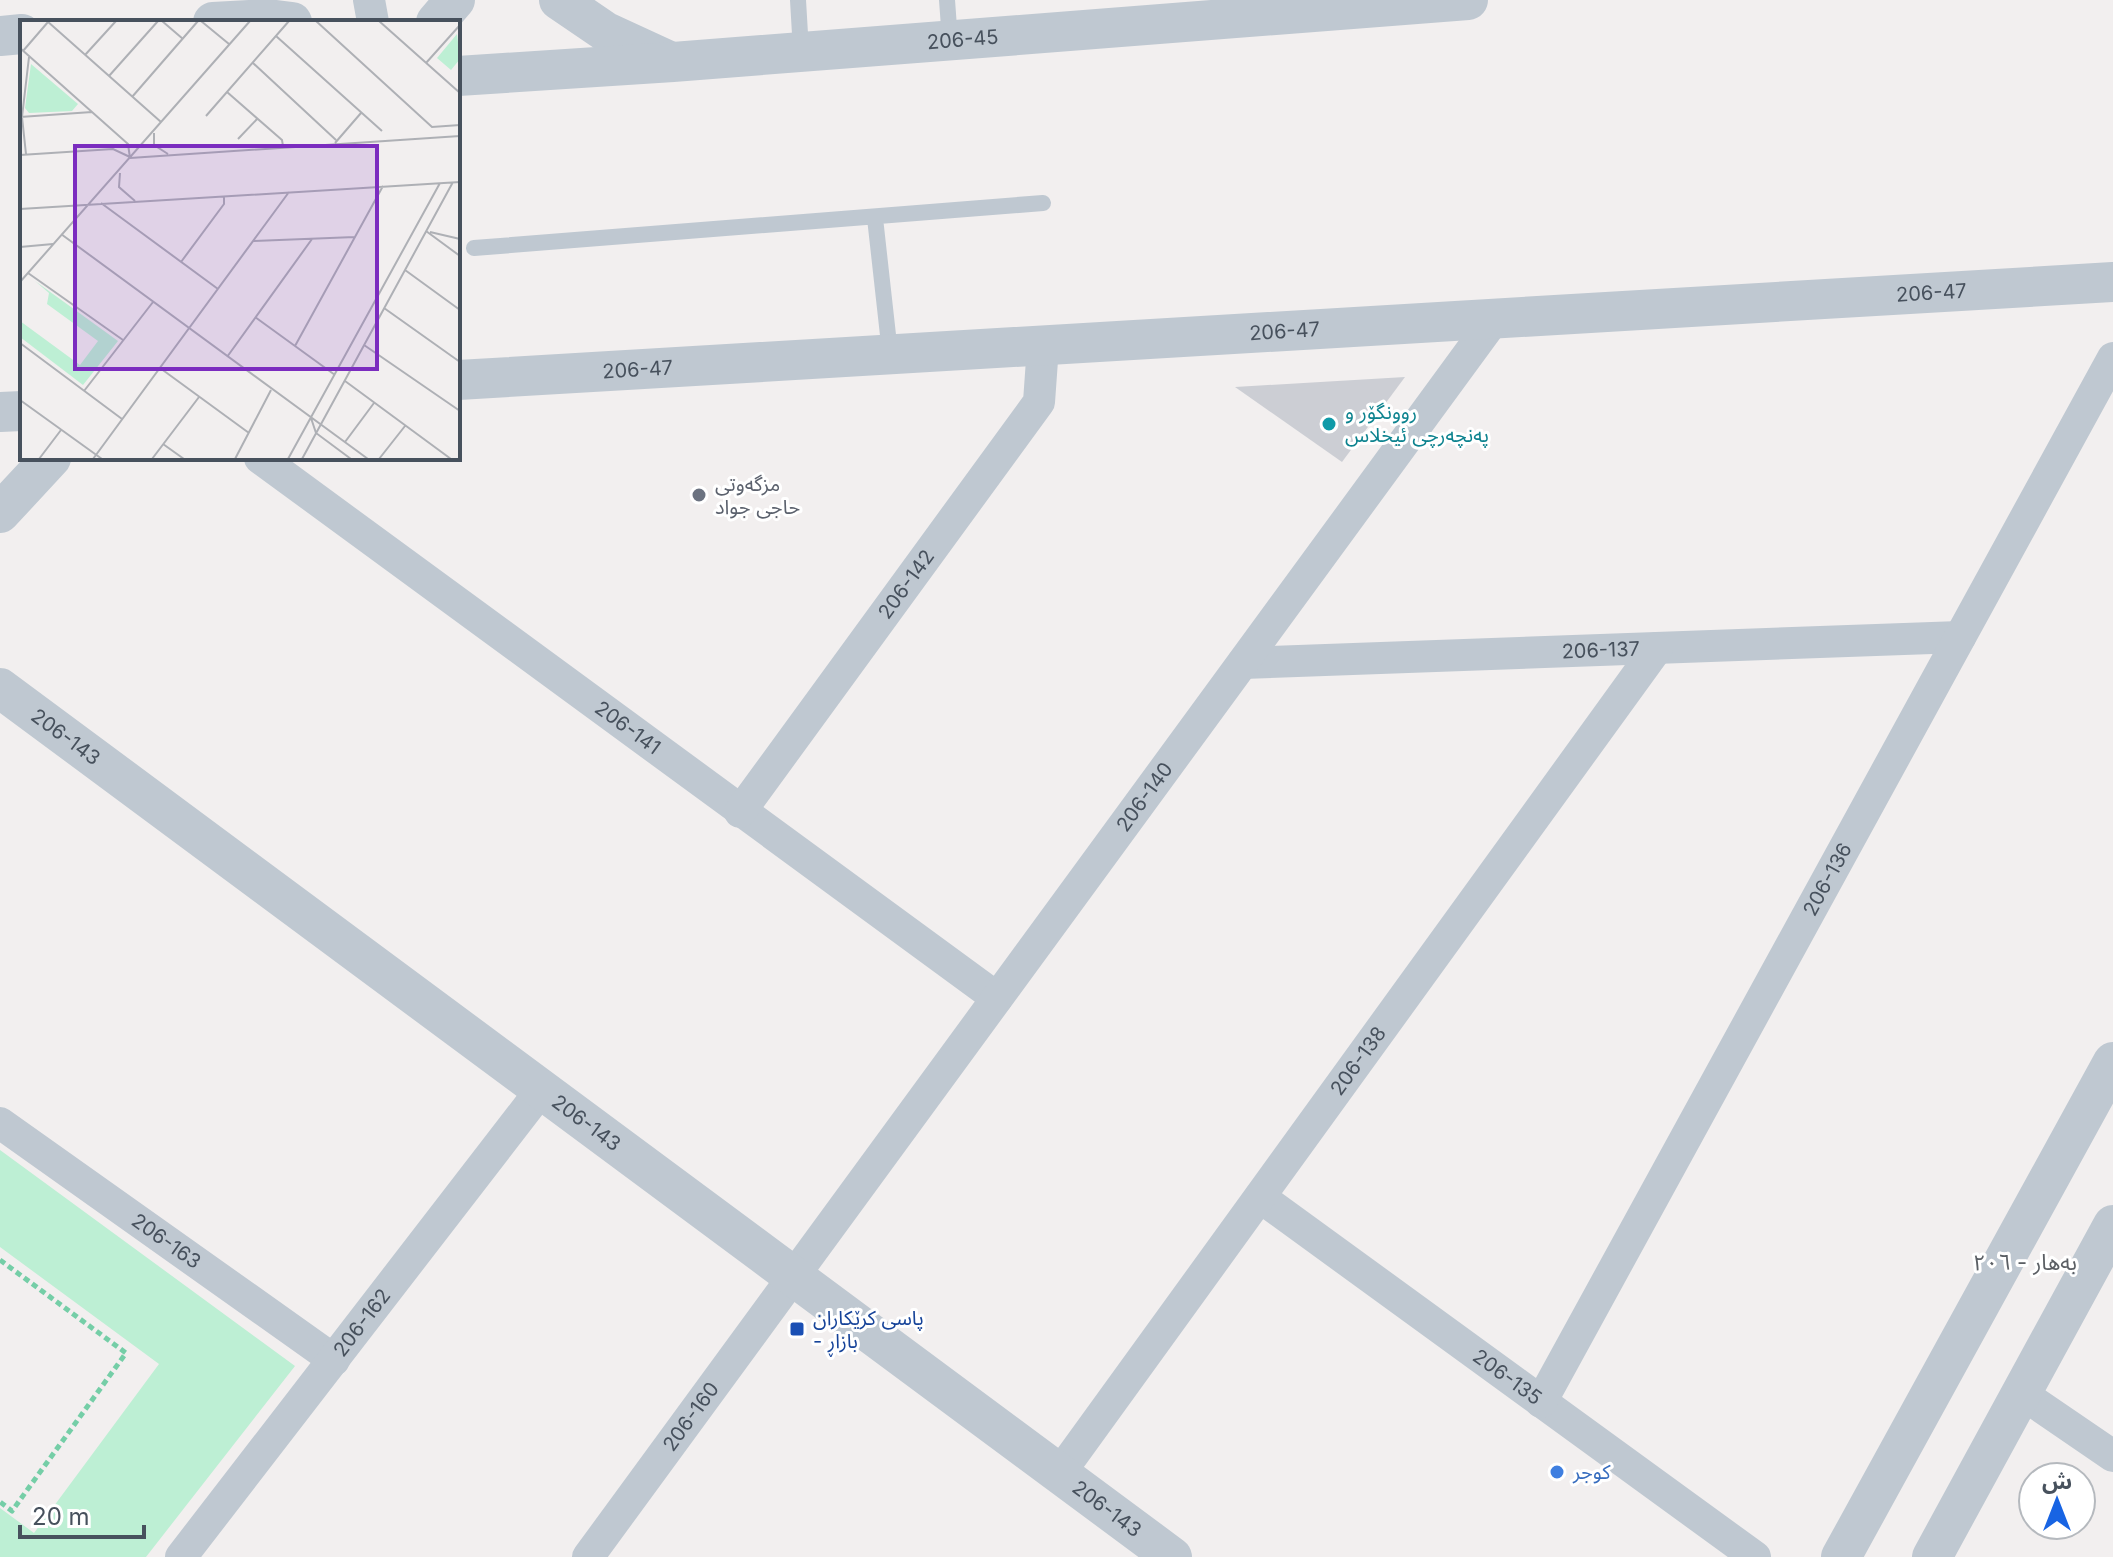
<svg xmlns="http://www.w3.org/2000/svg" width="2113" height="1557" viewBox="0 0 2113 1557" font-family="Inter,'Noto Sans Arabic',sans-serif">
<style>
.green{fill:#bdefd4}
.building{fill:#ccced4}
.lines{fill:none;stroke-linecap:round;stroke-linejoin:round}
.path{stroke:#75cea7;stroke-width:5;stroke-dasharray:6 4;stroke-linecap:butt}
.service{stroke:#bfc8d1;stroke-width:16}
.minor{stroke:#bfc8d1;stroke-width:32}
.tertiary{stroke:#bfc8d1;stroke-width:40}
.culture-dot{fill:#0f9aa8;stroke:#fff;stroke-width:3}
.worship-dot{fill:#6b7280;stroke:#fff;stroke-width:3}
.transit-dot{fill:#1a4fb4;stroke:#fff;stroke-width:3}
.shop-dot{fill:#3f7fe0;stroke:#fff;stroke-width:3}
.labels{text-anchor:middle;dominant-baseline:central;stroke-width:6;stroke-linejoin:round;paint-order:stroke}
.street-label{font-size:20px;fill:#47515d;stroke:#fff}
.culture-label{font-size:20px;fill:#0d838f;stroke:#fff;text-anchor:start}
.worship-label{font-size:20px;fill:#5b616d;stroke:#fff;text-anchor:start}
.transit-label{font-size:20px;fill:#164399;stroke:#fff;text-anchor:start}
.shop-label{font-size:20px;fill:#366cbe;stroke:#fff;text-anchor:start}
.neighbourhood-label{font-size:22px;fill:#5b5f64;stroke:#fff}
.inset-road{fill:none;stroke:#aeb0b5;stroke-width:2}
.view{fill:#7b2cbf;fill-opacity:0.15;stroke:#7b2cbf;stroke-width:4}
.inset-edge{fill:none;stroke:#47515d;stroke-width:4}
</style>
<rect width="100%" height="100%" fill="#f2efef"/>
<path class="green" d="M0,1150L295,1366L146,1557H0V1508L34,1533L159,1364L0,1247Z"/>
<path class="building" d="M1405,377L1342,462L1235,387Z"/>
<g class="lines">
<path class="path" d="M0,1260L126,1353L12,1511L0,1502"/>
<path class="service" d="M798,0L801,51
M947,0L950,41
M875,218L890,353
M474,248L1043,203"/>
<g class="minor">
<path d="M369,0L373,22"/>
<path id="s1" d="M260,458L997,998"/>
<path id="s2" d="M1243,663L1960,637"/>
<path id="s3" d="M740,812L1039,402L1043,346"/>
<path id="s4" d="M0,1123L334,1360"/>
<path id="s5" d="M1260,1197L1755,1557"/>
<path d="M2021,1393L2113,1456"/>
<path id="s6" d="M1541,1402L2113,358"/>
<path id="s7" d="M1059,1474L1657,648"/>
<path id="s8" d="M181,1557L542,1089"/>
<path id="s9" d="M588,1557L1495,318"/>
</g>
<g class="tertiary">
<path d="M559,0L606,32L669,61"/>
<path d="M213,22L267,19L292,22"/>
<path d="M436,22L455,0"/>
<path d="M0,36L22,34"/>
<path id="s10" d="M458,76L673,62L1468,0"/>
<path id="s11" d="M458,380L2113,282"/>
<path d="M0,412L22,411"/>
<path d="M0,513L51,458"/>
<path id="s12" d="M0,688L1172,1557"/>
<path d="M1841,1557L2113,1062"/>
<path d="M1932,1557L2113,1225"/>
</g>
</g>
<circle class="culture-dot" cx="1329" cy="424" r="8"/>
<circle class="worship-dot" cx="699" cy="495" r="8"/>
<rect class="transit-dot" x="789" y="1321" width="16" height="16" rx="4"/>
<circle class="shop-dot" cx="1557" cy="1472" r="8"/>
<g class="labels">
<g class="street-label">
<text stroke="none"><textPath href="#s10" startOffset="506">206-45</textPath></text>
<text stroke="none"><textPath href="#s11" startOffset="1476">206-47</textPath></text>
<text stroke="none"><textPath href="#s11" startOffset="828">206-47</textPath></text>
<text stroke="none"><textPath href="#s11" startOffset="180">206-47</textPath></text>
<text stroke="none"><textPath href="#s3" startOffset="282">206-142</textPath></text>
<text stroke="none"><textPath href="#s2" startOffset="358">206-137</textPath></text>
<text stroke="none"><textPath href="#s1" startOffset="456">206-141</textPath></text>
<text stroke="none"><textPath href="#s12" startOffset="82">206-143</textPath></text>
<text stroke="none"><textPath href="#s9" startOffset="942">206-140</textPath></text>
<text stroke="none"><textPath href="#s6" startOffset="596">206-136</textPath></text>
<text stroke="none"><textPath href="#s7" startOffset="510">206-138</textPath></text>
<text stroke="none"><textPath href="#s12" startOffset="730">206-143</textPath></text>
<text stroke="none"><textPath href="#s4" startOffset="204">206-163</textPath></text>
<text stroke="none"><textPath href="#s8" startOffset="296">206-162</textPath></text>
<text stroke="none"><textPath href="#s5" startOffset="306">206-135</textPath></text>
<text stroke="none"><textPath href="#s9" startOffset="174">206-160</textPath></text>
<text stroke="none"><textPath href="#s12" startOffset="1378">206-143</textPath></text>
</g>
<g class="culture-label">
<text x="1345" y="412">روونگۆر و<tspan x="1345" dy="23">په‌نچه‌رچی ئیخلاس</tspan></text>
</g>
<g class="worship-label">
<text x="715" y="484">مزگەوتی<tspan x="715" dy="23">حاجی جواد</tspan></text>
</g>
<g class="transit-label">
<text x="813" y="1318">پاسی کرێکاران<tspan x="813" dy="23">- بازاڕ</tspan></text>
</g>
<g class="shop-label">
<text x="1573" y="1472">كوجر</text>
</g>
<g class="neighbourhood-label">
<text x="2025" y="1262">بەهار - ٢٠٦</text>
</g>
</g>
<g transform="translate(20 20)">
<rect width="440" height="440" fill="#f2efef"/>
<path d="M437,14L440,39L431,50L417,38ZM11,44L58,84L52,91L9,93L5,88ZM15,261L98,321L63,365L0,317V301L60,345L78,321L27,284L29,273Z" fill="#bdefd4"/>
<path class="inset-road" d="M27,1L141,102M142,1L163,19M181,1L209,24M296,1L412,107L440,105M359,1L440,73M256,16L362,111M0,28L108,124L110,138M3,31L28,2M65,35L96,1M233,43L316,120M406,43L440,5M89,56L138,1M207,72L262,120L263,126M112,77L178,1M186,96L269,1M0,97L72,92M134,113V125L148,134M218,119L238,98M315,123L341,93M6,134L2,97L9,37M0,135L93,129L110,137M110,138L440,116M100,153L99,167L115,181M81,183L198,269M0,189L440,162M406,211L440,236M410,212L440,219M41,214L348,439M233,221L335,217M0,227L33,224M161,242L204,184V176M385,250L440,290M8,253L103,320M0,262L230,1M364,288L440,342M235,297L315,355M0,323L102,399M344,325L440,391M275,326L363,166M207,337L292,219M140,348L229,413M325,361L431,439M64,371L133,282M0,380L82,439M291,398L296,413L331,439M325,422L354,383M143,424L164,439M19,439L41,410M73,439L269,172M132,439L179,377M215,439L251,370M268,439L420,163M282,439L433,162M359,439L385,406"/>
<path class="view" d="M55,126H357V349H55Z"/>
<rect width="440" height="440" class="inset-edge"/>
</g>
<g transform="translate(2057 1501)"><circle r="38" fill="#ffffff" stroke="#b5b9be" stroke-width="2"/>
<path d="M0-6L14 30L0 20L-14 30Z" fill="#1864e3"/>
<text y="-12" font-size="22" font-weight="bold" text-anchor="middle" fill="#47515d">ش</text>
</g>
<path d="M20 1525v12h124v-12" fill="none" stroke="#47515d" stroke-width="4"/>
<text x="32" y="1525" font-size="24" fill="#47515d" stroke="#ffffff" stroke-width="6" paint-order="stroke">20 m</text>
</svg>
